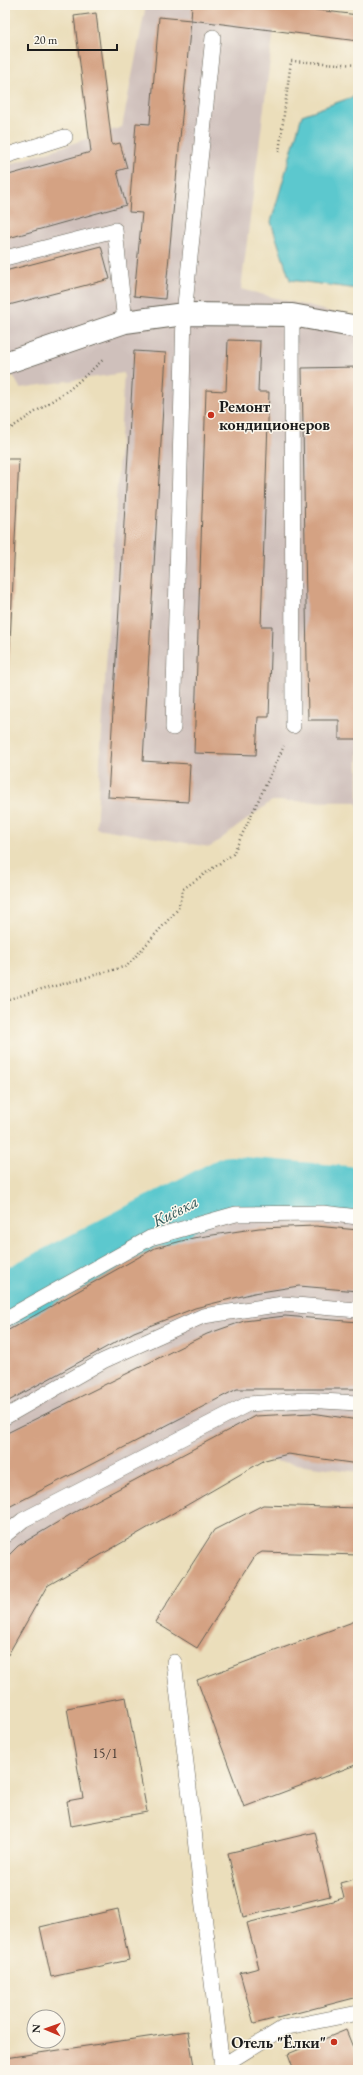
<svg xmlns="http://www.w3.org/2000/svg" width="363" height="2075" viewBox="0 0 363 2075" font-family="'EB Garamond',serif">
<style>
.industrial{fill:#cfc0bb}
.water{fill:#5bc8ce;stroke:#3c7275}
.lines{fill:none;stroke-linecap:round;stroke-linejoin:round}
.river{stroke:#5bc8ce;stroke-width:54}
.building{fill:#d4a283}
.service-casing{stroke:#646054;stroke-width:16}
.minor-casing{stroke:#646054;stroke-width:24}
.path{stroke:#646054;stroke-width:2.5;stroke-dasharray:1 3;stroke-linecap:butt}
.service{stroke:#fff;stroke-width:15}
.minor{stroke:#fff;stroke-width:22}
.poi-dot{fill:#c8321e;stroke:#fbf7ec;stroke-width:1.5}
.labels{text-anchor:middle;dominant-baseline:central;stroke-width:3;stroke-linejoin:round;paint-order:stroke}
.number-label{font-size:14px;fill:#4a3e36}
.poi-label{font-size:16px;font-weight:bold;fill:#1c1c1c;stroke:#fbf7ec;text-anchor:start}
.water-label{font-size:17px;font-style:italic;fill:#32585a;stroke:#fbf7ec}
</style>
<rect width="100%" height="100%" fill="#fbf7ec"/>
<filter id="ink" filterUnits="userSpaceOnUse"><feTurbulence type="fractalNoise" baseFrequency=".025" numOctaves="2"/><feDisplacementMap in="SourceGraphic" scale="8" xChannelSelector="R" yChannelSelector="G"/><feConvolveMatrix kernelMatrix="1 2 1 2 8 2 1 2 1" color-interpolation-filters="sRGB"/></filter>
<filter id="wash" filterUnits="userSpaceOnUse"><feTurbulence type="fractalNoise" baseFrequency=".012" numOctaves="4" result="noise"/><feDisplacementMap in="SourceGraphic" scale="16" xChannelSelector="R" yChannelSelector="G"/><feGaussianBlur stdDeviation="0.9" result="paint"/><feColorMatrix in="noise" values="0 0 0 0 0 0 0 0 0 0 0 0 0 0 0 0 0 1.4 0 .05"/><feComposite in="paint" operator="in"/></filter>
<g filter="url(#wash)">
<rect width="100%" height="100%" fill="#ebdebb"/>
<path class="industrial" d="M146,5H277L241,289L358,319V806L356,802L272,801L210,847L96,828L124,373L20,388L5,361V166L122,127Z
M218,1177L327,1178L358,1182V1472L265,1460L47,1586L5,1660V1304Z"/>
<path class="water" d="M358,95V289L290,280L271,222L302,115Z"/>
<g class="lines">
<path class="river" d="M5,1299L230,1183L358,1194"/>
</g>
<g id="blocks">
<path class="building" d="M192,5H276L358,15V41L191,20Z
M96,13L112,145L120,143L127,168L117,171L126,205L5,239V176L91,152L74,16Z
M159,17L191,20L165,299L134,296L142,213L129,212L136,123L150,124Z
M101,246L110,279L5,306V271Z
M228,340L260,341L258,392H269L261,626H272L269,717H258L256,755L194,753L206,390L226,391Z
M134,351L166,353L143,761L190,764L188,802L108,797Z
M358,367V739H339V720H308L302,368Z
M5,459H19L6,724L5,723Z
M316,1226L358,1230V1291L299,1286L254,1293L195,1308L134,1332L5,1403V1332L155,1248L193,1238L259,1228Z
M285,1316L358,1322V1389H237L5,1509V1434L207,1334L244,1321Z
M312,1413L358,1420V1464L288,1454L265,1460L47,1586L5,1660V1559L18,1546L73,1513L255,1416Z
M263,1505L358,1508V1555L262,1552L255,1556L197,1648L155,1622L214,1530Z
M358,1620V1764L244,1807L197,1680Z
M126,1697L147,1812L71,1826L67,1801L83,1798L67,1708Z
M315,1832L330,1896L243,1917L228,1853Z
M358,1878V1997L254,2024L240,1973L259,1968L247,1923L344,1898L340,1883Z
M118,1909L129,1960L51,1977L40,1927Z
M346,2030L358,2060V2070H294L288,2054Z
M188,2031L194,2066L176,2070H5V2058Z"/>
</g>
</g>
<g filter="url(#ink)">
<use href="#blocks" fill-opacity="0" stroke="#646054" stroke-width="1"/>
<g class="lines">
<g class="service-casing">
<path id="service" d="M5,156L65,137
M5,258L115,230L125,322
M292,315L293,726
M173,728L184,314L213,37
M5,1319L150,1238L236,1214L323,1213L358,1217
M5,1417L103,1361L203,1316L283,1304L358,1310
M5,1535L23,1520L248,1404L304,1400L358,1403
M174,1662L222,2066
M222,2070V2066L283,2028L358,2013"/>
</g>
<g class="minor-casing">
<path id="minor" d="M5,363L125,322L184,314L292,315L358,327"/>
</g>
<path class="path" d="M279,152L291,61L358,65
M5,432L70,389L104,359
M5,1000L127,966L178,909L183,889L233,854L284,746"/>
<use href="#service" class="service"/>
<use href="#minor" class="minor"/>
</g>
</g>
<g class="poi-dot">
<circle cx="211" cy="415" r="4"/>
<circle cx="334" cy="2042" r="4"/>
</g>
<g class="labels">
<g class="number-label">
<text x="105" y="1753">15/1</text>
</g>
<g class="poi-label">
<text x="219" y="406">Ремонт<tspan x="219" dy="18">кондиционеров</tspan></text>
<text x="326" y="2042" text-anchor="end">Отель "Ёлки"</text>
</g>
<g class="water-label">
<text transform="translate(175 1211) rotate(-27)">Киёвка</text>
</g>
</g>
<rect width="363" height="2075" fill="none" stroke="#fbf7ec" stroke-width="20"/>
<g transform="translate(46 2029) rotate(272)"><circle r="19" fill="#fbf7ec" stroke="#a29f99"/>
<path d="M0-3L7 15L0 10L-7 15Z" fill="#c8321e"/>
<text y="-6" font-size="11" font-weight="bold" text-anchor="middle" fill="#1c1c1c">N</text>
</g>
<path d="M28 44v6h89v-6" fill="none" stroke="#1c1c1c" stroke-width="2"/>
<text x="34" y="44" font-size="12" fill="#1c1c1c" stroke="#fbf7ec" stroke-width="3" paint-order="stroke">20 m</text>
</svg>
